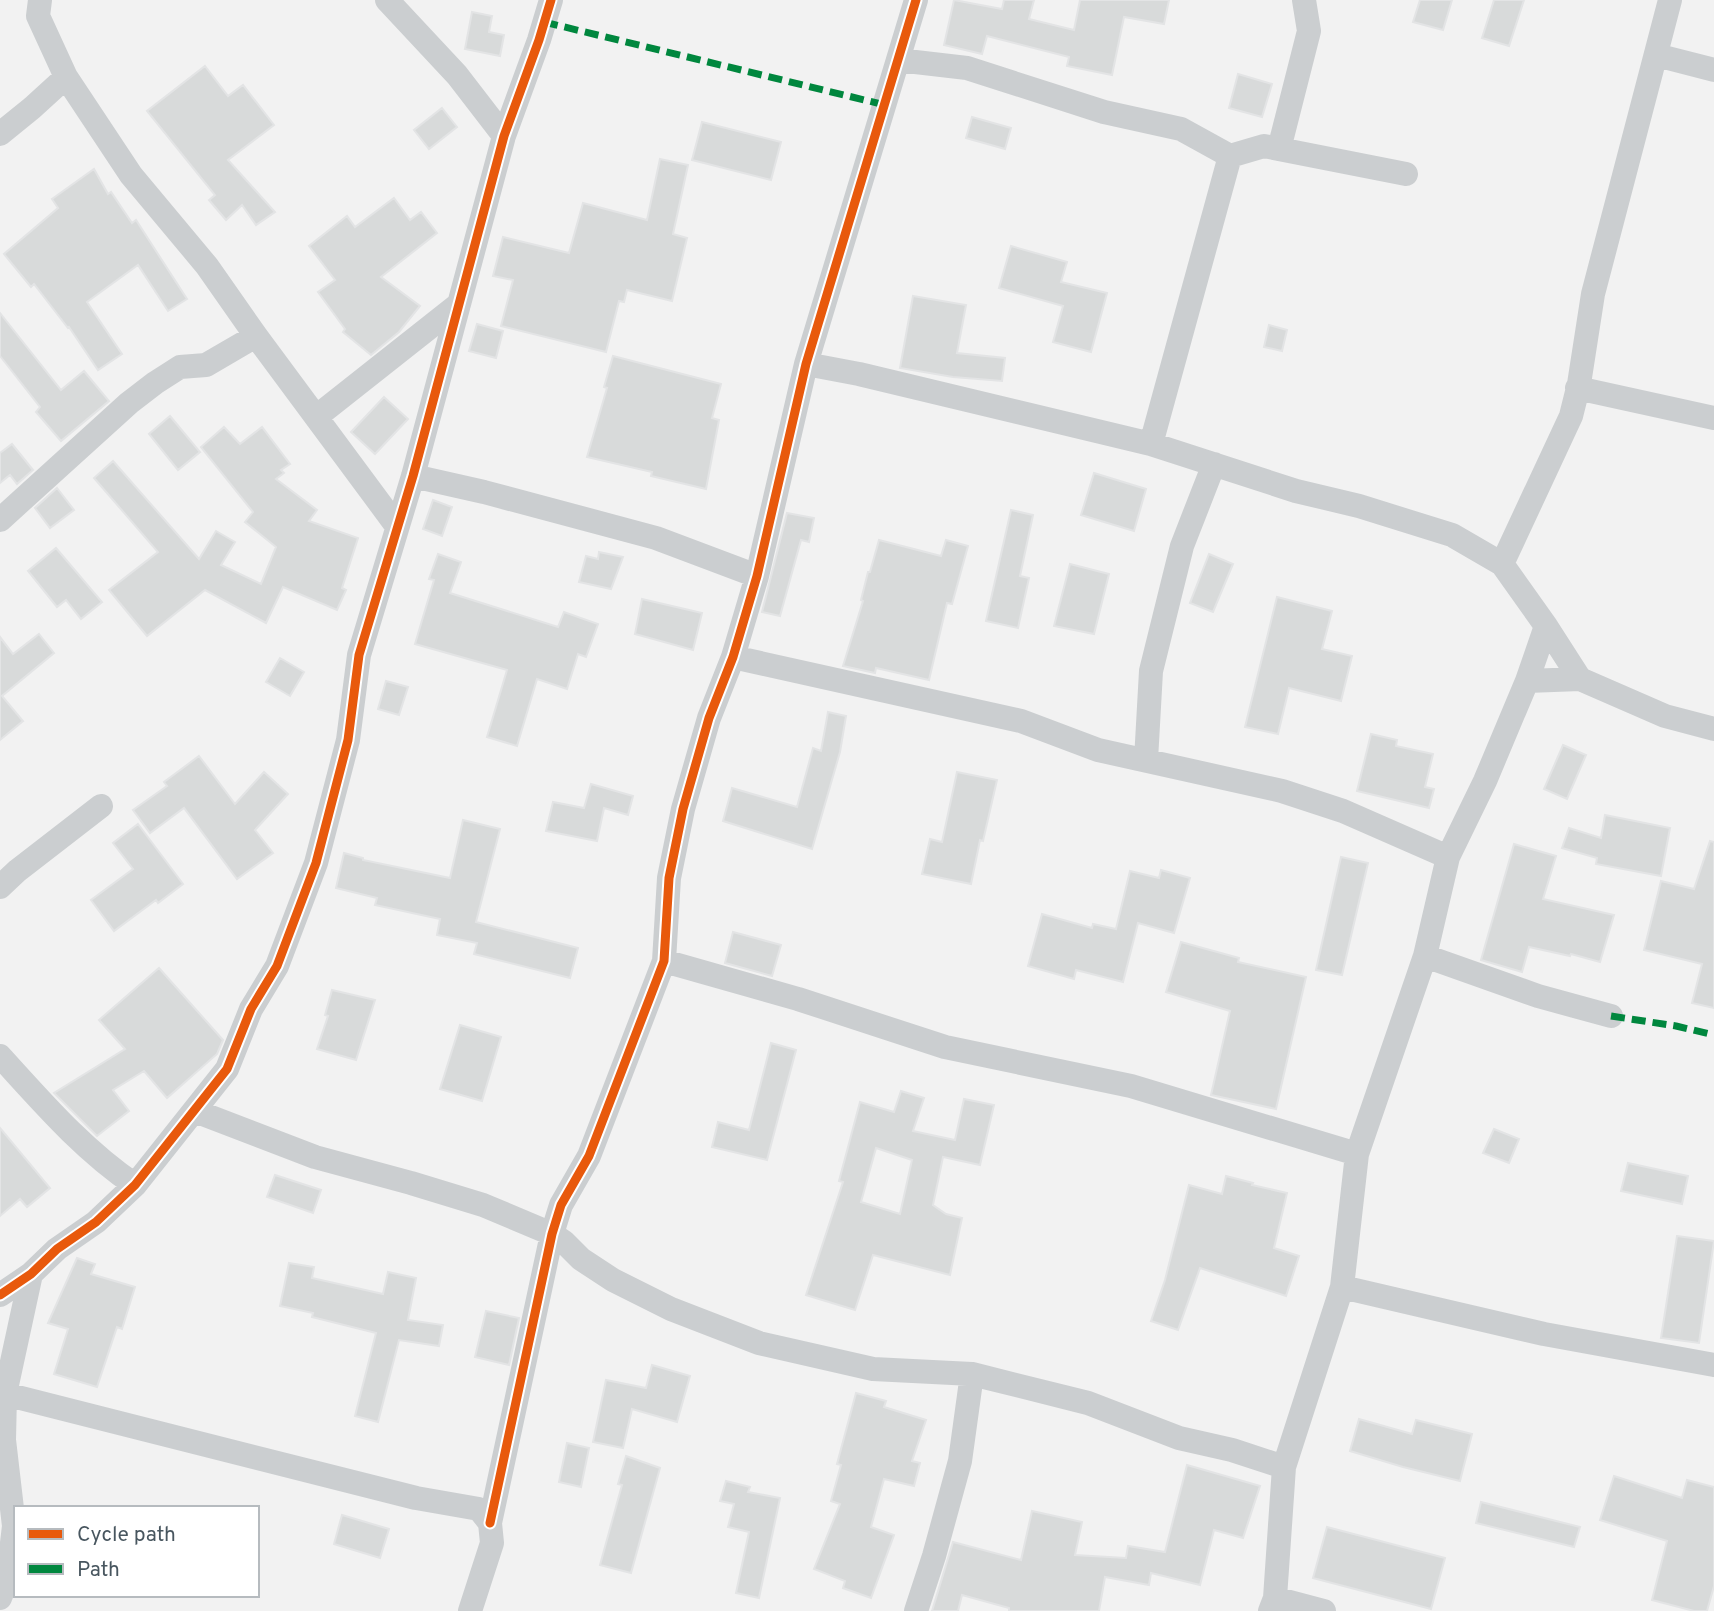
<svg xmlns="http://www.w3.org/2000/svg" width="1714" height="1611" viewBox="0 0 1714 1611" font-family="Overpass,sans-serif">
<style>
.building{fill:#d8dada;stroke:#e3e4e5;stroke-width:2;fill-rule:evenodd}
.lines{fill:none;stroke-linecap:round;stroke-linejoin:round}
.street{stroke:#cbced0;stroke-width:24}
.quiet{stroke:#00873e;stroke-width:7;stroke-dasharray:14 7;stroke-linecap:butt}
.cycleway-casing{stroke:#fff;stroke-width:13}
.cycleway{stroke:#e8590c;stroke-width:9}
</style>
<rect width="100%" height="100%" fill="#f2f2f2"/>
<path class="building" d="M954,0L1002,9L1004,0H1034L1029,19L1074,30L1080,0H1169L1164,24L1124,17L1112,75L1067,66L1069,57L987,36L982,54L944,45Z
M1420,0H1452L1443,30L1413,22Z
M1494,0H1524L1509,46L1482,38Z
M472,12L492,16L489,32L504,35L500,56L465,49Z
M205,66L228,96L243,85L274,125L228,160L275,212L256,225L242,205L226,220L209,200L215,195L147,111Z
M1238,74L1272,84L1262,117L1229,108Z
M442,108L457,127L429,149L414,130Z
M972,117L1011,128L1005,149L966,138Z
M702,122L781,142L771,180L692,160Z
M660,159L688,165L673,234L687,238L672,301L627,290L624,302L619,301L606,352L501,326L513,280L493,276L503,237L569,253L583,203L647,220Z
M94,169L108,194L111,192L132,223L136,220L187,299L168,311L138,265L87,302L122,354L98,370L69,327L68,328L34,284L31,287L4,254L58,208L52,199Z
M394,198L410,220L421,212L437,233L381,277L420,306L399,332L371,355L343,332L345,329L318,292L335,280L309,246L347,216L355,227Z
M1011,246L1067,262L1061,282L1107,293L1091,352L1053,342L1063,306L999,288Z
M913,296L966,305L957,353L1005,358L1002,381L953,377L900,368Z
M0,313L61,390L84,371L109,401L61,441L36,412L40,407L0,356Z
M477,324L503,331L496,358L469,351Z
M1269,325L1287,330L1282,351L1264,347Z
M613,356L721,384L712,418L719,420L706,489L651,476L652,472L587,457L607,388L604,387Z
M384,397L408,419L375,454L351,432Z
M170,416L200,452L178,470L149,434Z
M224,427L240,444L262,427L290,464L281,470L284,473L276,479L317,510L309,521L358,538L342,588L346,590L337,610L283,587L266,623L205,590L147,636L109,590L158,552L94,478L113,461L199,559L216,531L235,542L221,565L261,584L276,547L245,522L253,512L201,447Z
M12,444L33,470L17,484L10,475L0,483V453Z
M1094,473L1146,489L1134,531L1081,515Z
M57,488L74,510L50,528L35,508Z
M433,500L452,507L442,536L423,529Z
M1011,510L1033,515L1020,576L1029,578L1018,628L986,621Z
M787,513L814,518L809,542L801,540L780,616L762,612Z
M879,540L941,556L946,540L968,546L952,604L947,603L929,680L876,668L875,673L843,666L863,601L861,600L868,572H870Z
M56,548L102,602L81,619L66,600L57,607L28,571Z
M599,552L623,557L611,589L579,582L586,556L598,559Z
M438,554L461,562L450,593L558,627L564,612L598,624L586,657L578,654L567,689L537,679L517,746L487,737L507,670L415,644L434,580L429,579Z
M1209,554L1233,564L1213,612L1190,603Z
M1070,564L1109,574L1094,634L1054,626Z
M1277,597L1332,611L1322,649L1352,656L1341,701L1289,688L1278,734L1245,727Z
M642,599L702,613L693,650L635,634Z
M39,634L54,653L2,696L23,721L0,740V637L13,654Z
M280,658L304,672L290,696L266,682Z
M386,681L408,687L399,715L378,709Z
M828,712L846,716L840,752L812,849L723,821L732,788L797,807L813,748L821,751Z
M1371,734L1397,740L1396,746L1433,754L1425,787L1434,789L1429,808L1357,791Z
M1563,745L1586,755L1567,799L1544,789Z
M199,756L235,804L264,772L288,794L255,830L273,853L237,879L184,808L150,833L133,810L167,786L164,782Z
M957,772L997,780L983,841L980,840L971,884L922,874L930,839L942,842Z
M591,784L633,796L628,815L604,808L597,841L546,831L553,802L584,808Z
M1605,815L1670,828L1661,876L1596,864L1597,858L1562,848L1569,828L1601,838Z
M463,820L500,829L476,922L578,948L570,978L474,954L477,943L437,935L440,919L375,905L377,898L336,888L344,853L363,858V860L450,878Z
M138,824L183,884L158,903L156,900L114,931L91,900L133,869L113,843Z
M1710,841L1714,842V1008L1692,1003L1702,964L1644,950L1661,881L1694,889Z
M1514,844L1556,856L1543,899L1614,915L1600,962L1571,954L1570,956L1529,947L1522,972L1481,960Z
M1341,857L1368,863L1342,975L1316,970Z
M1161,870L1190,878L1174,933L1138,923L1123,982L1076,970L1074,979L1028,966L1042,914L1092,928L1093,924L1116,929L1130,871L1159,878Z
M733,932L781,945L772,976L725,963Z
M1181,942L1239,958L1238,962L1306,977L1276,1109L1211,1095L1230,1011L1166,992Z
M159,968L223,1040L217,1054L167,1098L144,1071L113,1090L129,1111L97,1136L54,1093L125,1049L99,1020Z
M332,990L375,1000L356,1060L317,1049L328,1016L325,1015Z
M460,1025L501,1037L482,1101L440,1089Z
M771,1043L796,1050L767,1160L712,1147L718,1122L749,1130Z
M901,1091L924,1098L913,1131L955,1140L964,1099L994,1105L980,1165L943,1157L933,1205L946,1214L962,1218L950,1275L873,1255L855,1310L806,1295L843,1182L839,1181L860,1102L894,1112ZM876,1148L912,1160L900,1214L861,1202Z
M0,1128L50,1188L27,1207L20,1199L0,1216Z
M1494,1129L1519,1139L1509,1163L1483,1153Z
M1628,1163L1688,1176L1682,1204L1621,1191Z
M275,1175L321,1190L313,1213L267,1197Z
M1226,1176L1253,1183L1252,1185L1287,1193L1274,1248L1299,1256L1286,1296L1200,1268L1178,1330L1151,1321L1165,1280L1189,1185L1222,1194Z
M1677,1236L1714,1241L1699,1343L1661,1338Z
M77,1258L95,1264L91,1274L135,1287L122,1329L117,1327L97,1387L54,1374L68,1329L48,1323Z
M289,1263L314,1267L312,1278L383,1294L388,1272L416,1278L408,1320L443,1325L439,1346L399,1340L378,1422L355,1416L376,1333L312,1317L313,1313L280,1306Z
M486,1311L519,1318L509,1365L475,1357Z
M652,1365L690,1376L677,1422L632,1409L623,1448L593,1442L606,1380L646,1388Z
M856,1393L886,1401L884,1407L926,1420L912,1461L920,1463L914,1486L884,1479L871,1527L894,1535L871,1598L843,1588L845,1581L814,1569L840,1504L831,1501L841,1465L837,1464Z
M1359,1419L1412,1434L1416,1420L1472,1434L1460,1481L1403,1467L1350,1451Z
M567,1443L589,1448L581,1487L559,1482Z
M626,1456L660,1468L631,1573L600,1565L622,1485L618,1484Z
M1187,1465L1260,1486L1243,1538L1214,1530L1200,1585L1151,1573L1149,1585L1105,1577L1099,1611H1009V1608L962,1595L958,1611H932L953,1542L1021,1560L1032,1511L1082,1522L1075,1555L1126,1558L1128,1546L1165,1552Z
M1614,1476L1682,1498L1687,1480L1714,1487V1586L1707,1611H1694L1652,1600L1667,1541L1600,1520Z
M726,1481L750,1487L748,1492L780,1498L759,1598L736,1593L749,1532L728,1527L734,1504L720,1501Z
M1481,1502L1580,1527L1574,1547L1476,1523Z
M342,1515L389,1529L380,1558L334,1544Z
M1327,1527L1445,1558L1431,1609L1313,1578Z"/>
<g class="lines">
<path class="street" d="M40,0L38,16L66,77
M387,0L457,75L504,136
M1656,55L1714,70
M898,60L967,68L1104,112L1181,129L1230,156L1151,444
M0,134L32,108L66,77L131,175L207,266L256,336
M1279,149L1309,31L1304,0
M1230,156L1264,146L1406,174
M806,364L859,374L1151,444L1296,491L1359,506L1452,535L1502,564L1546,626L1580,679L1665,716L1714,729
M1577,388L1714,418
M316,417L459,304
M413,476L484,492L656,538L757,576
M0,520L129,403L155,383L180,367L206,365L256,336L396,525
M1502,564L1571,416L1579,384L1593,294L1670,0
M733,657L1021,721L1098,750L1282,791L1343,811L1448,857
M1527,681L1580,679
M1146,760L1151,671L1182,546L1214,464
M0,887L17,871L101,806
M1425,956L1538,996L1611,1016
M664,961L798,999L945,1047L1131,1086L1357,1154
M0,1056C42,1102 83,1150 135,1185
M195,1111L315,1157L411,1183L483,1205L552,1234L564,1242L581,1259L613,1280L671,1309L759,1343L873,1369L972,1374
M1342,1287L1544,1334L1714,1365
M0,1295L31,1274L57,1249L96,1222L135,1185L227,1069L251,1009L277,966L316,863L348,740L359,655L413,476L504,136L539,40L551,0
M5,1394L416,1498L479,1509L490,1523L492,1543L470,1611
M490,1523L552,1234L561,1205L589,1156L664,961L669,878L683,809L709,718L733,657L757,576L806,364L916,0
M0,1598L8,1577L14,1526L4,1440L5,1394L31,1274
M1275,1598L1324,1611
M916,1611L934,1556L960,1461L972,1374L1088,1403L1179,1438L1232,1450L1284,1467
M1270,1611L1275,1598L1284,1467L1342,1287L1357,1154L1425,956L1448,857L1485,781L1527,681L1546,626"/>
<path class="quiet" d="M544,22L885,105
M1611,1016L1676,1026L1714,1035"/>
<g class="cycleway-casing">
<path id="cycleway" d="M0,1295L31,1274L57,1249L96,1222L135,1185L227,1069L251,1009L277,966L316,863L348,740L359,655L413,476L504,136L539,40L551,0
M490,1523L552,1234L561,1205L589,1156L664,961L669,878L683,809L709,718L733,657L757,576L806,364L916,0"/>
</g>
<use href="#cycleway" class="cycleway"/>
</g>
<rect x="14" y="1506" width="245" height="91" fill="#ffffff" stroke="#b6bbbf" stroke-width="2"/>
<rect x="28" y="1529" width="35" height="10" fill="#e8590c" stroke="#b6bbbf" stroke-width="2"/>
<text x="77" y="1541" font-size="21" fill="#48565f">Cycle path</text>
<rect x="28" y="1564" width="35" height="10" fill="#00873e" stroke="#b6bbbf" stroke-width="2"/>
<text x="77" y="1576" font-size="21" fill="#48565f">Path</text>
</svg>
